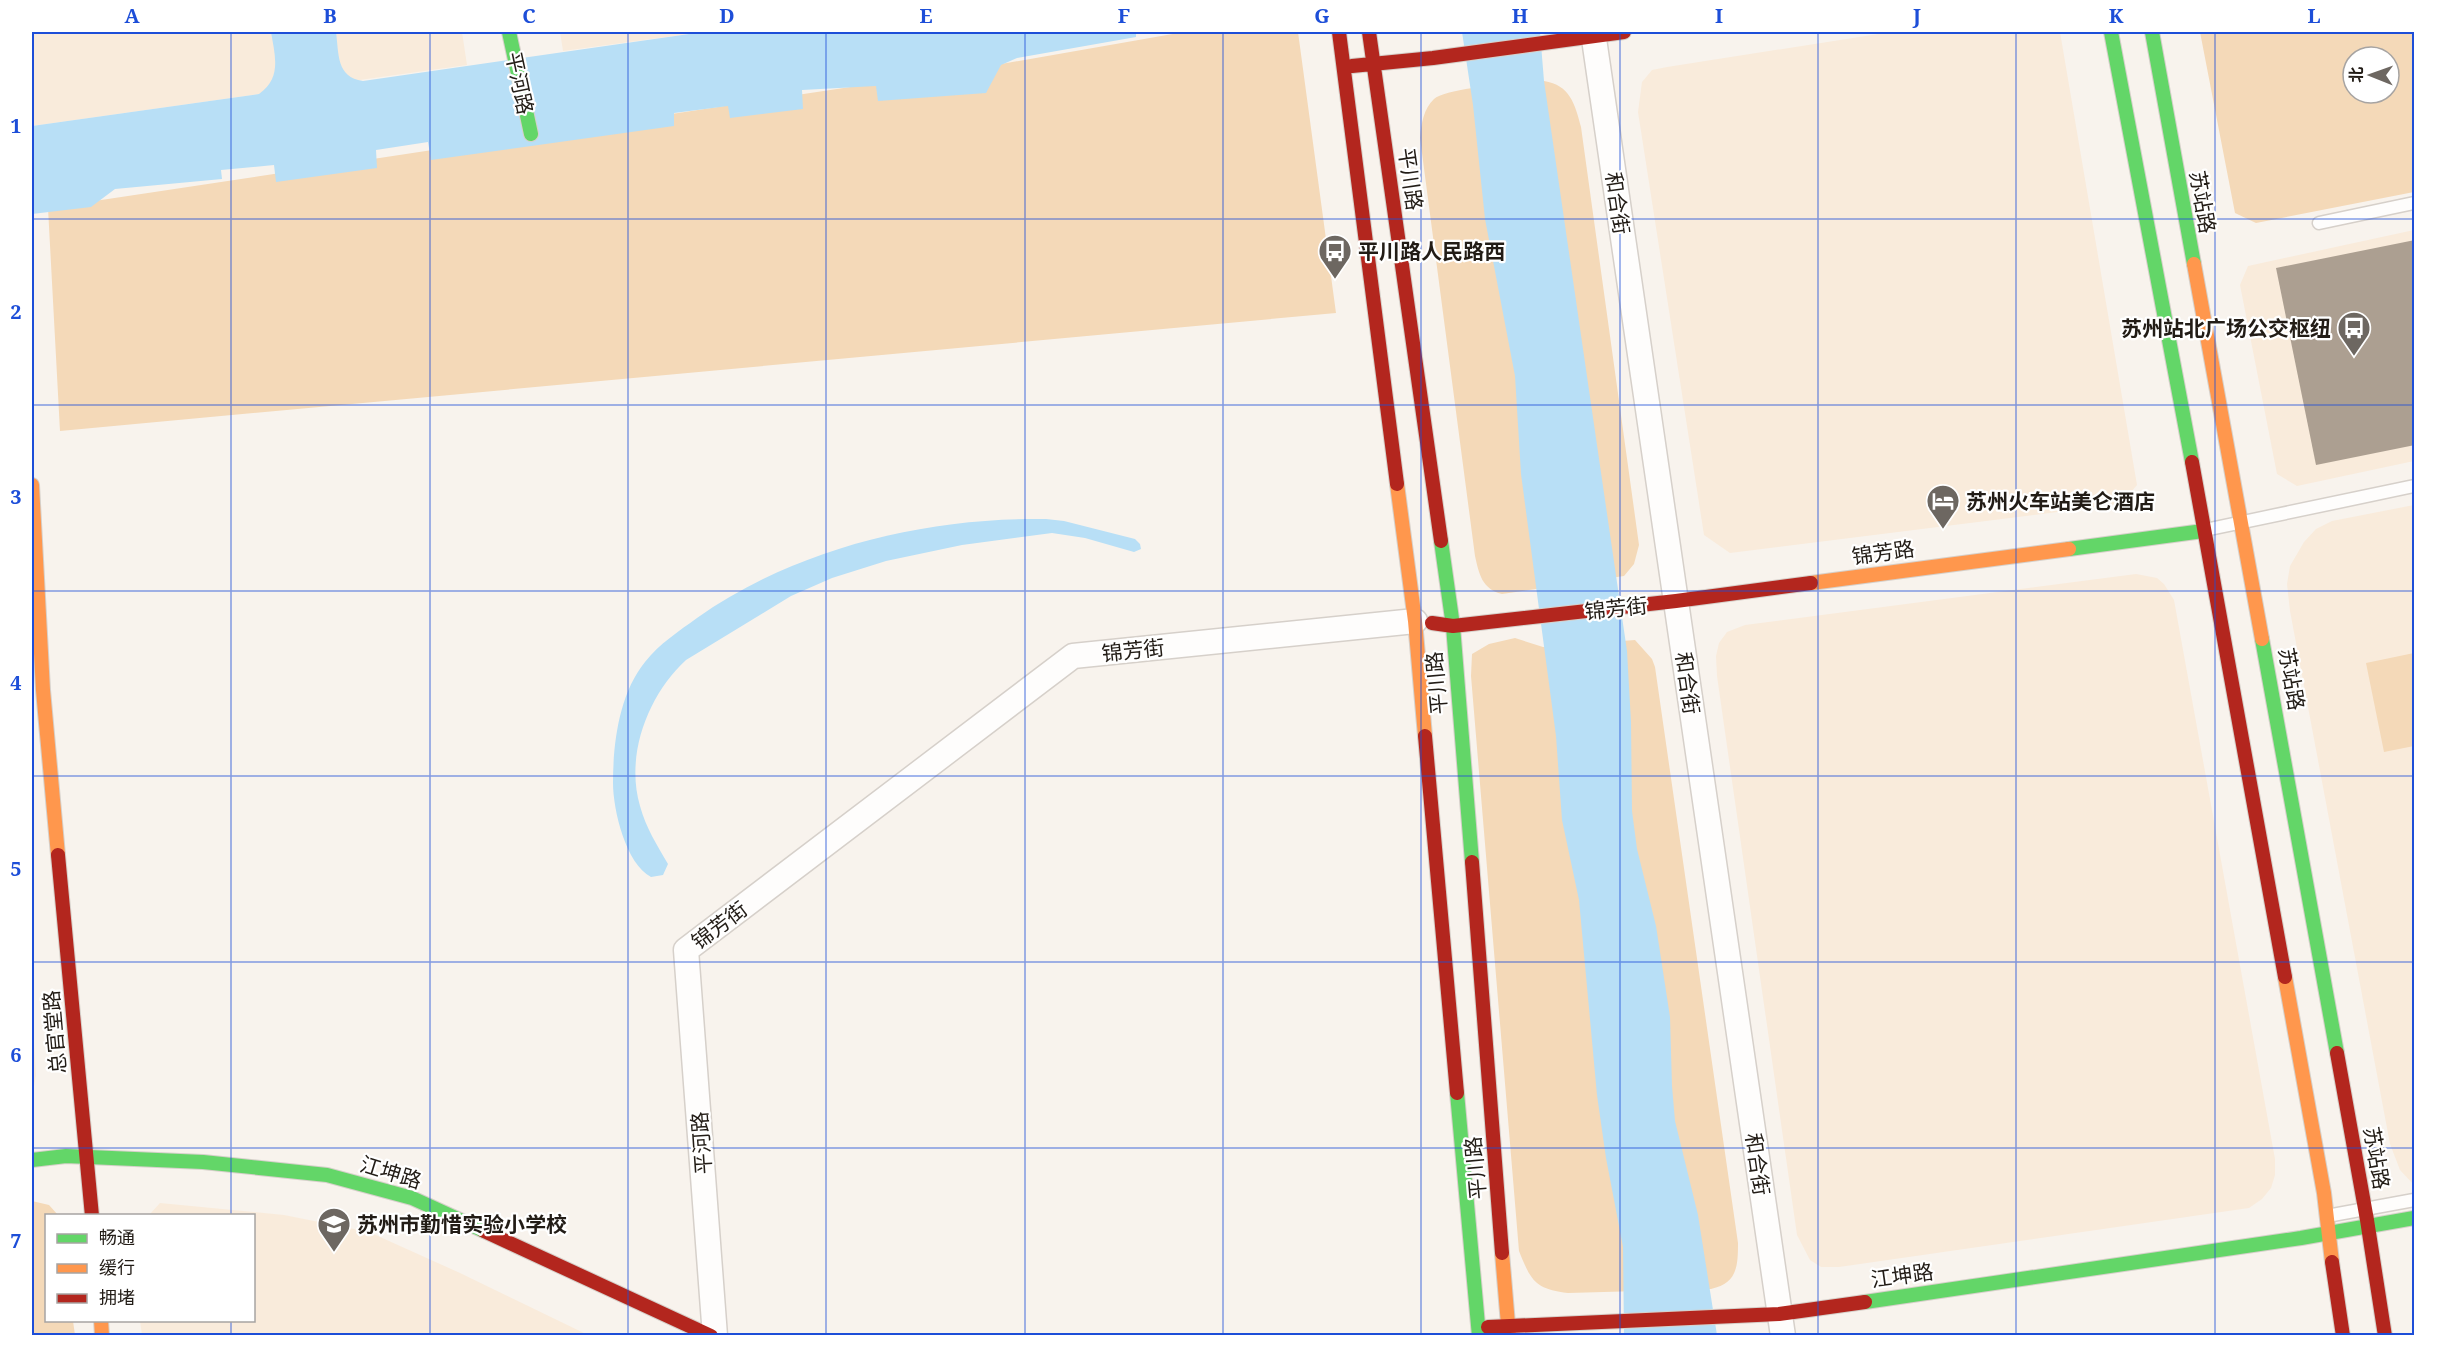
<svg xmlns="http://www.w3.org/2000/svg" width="2446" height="1367" viewBox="0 0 2446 1367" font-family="'Noto Serif','Noto Sans SC',serif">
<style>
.built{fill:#f9ebdb}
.green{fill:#f4d9b8;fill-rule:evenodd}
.water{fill:#b8dff6}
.building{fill:#ac9f91}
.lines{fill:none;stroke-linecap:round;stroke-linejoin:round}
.lane-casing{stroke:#d6d0ca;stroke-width:15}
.street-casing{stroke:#d6d0ca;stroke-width:27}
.fast-casing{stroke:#d6d0ca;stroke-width:16}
.slow-casing{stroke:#d6d0ca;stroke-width:16}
.jam-casing{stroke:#d6d0ca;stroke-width:16}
.lane{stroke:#fefdfc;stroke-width:12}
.street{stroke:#fefdfc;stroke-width:24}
.fast{stroke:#63d668;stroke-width:14}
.slow{stroke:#ff974d;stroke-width:14}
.jam{stroke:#b3261e;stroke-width:14}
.grid{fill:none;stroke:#1d4ed8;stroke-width:1.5;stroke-opacity:0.55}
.labels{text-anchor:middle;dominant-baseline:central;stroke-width:4.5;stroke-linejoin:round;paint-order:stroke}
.street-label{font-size:21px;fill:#221c16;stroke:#fff}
.poi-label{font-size:21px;font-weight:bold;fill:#221c16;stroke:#fff;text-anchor:start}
.neatline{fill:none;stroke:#1d4ed8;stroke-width:2}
.grid-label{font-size:20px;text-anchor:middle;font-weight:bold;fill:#1d4ed8}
</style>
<rect width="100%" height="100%" fill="#f8f3ed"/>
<path class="built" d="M32,32H462L467,65L32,126Z
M560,32H703L563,51Z
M1891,32H2060L2137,485L2121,504L1730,553L1704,535L1638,112L1642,82L1652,70L1667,67Z
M2414,230V461L2297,486L2277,474L2240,285L2248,266Z
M2414,505V1185L2400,1170L2390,1144L2290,611L2287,584L2290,566L2304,542L2316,529L2332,521Z
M2136,574L2157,578L2164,584L2174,600L2275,1159V1175L2271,1188L2262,1199L2249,1208L1839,1267H1821L1810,1260L1797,1235L1717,676L1716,656L1719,643L1727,632L1745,625Z
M32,1011L36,1075L32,1098Z
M160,1203L284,1215L369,1232L460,1273L588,1335H142L140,1321L254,1320V1216L149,1215Z"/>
<path class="green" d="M1184,32H1298L1336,313L60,431L48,208L990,66Z
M2200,32H2414V192L2256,223L2235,213ZM2353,57H2389V93H2353Z
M1544,81C1570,85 1575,104 1581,127L1639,545L1634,564L1624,576L1502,594C1482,589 1479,574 1475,556L1420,138C1421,124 1424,108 1434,99C1447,87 1523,83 1544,81Z
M1515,638L1543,647L1635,640L1652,659L1655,667L1738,1243C1738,1267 1737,1283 1711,1289L1568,1293C1535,1289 1531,1281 1519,1251L1471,676L1472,654L1489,644Z
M2414,653V746L2384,752L2366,663Z
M32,1201L49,1205L58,1215L46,1216V1320L73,1321L75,1335H32Z"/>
<path class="water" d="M271,32H336C339,54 336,77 363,81L703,32H1136V37L1017,58L1001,65L986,93L878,101L876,86L802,90L803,109L730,118L728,106L674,113V126L431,160L428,142L376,150L377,168L276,182L274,165L221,170L222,179L115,189L91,207L32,214V126L259,94C282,78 275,56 271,32Z
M1462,32H1540L1544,81L1627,651L1631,722L1632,811L1637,849L1656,926L1670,1017L1672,1086L1675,1121L1698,1215L1717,1335H1624L1623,1247L1606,1158L1597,1095L1579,900L1562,820L1556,736L1521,474L1515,376L1485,219L1473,105Z
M1046,519L1064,521L1135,539L1140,544L1141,549L1134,552L1085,538L1052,533L962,545L886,561L832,578L791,596L686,660C648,695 625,755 640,806C646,828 657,845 668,864L663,875L651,877C626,864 613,810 613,783C613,744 619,694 645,662C659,644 679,631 697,618C796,548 926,517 1046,519Z"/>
<path class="building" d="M2415,240V445L2316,465L2276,268Z"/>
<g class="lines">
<g class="lane-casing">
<path id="lane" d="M2319,223L2414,203
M2205,530L2414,486
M2327,1216L2414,1200"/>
</g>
<g class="street-casing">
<path id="street" d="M1593,32L1783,1336
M715,1336L686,950L1073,656L1415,621"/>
</g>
<g class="fast-casing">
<path id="fast" d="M509,32L531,134
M2111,32L2192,462
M2152,32L2194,264
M1441,541L1453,626L1472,862
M2069,549L2203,531
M2262,639L2337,1053
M1457,1093L1479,1336
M32,1160L66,1156L203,1162L327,1175L412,1198L484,1231
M1865,1302L2301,1238L2414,1218"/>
</g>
<g class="slow-casing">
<path id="slow" d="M2194,264L2262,639
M1397,484L1415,621L1425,736
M32,485L43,690L58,855
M1811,583L2069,549
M2285,977L2324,1193L2332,1262
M1502,1253L1509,1336
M101,1320L102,1336"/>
</g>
<g class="jam-casing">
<path id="jam" d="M1339,32L1397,484
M1369,32L1441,541
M1352,66L1433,58L1624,32
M2192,462L2285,977
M1432,623L1453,626L1676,601L1811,583
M1425,736L1457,1093
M58,855L92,1216
M1472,862L1502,1253
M2337,1053L2367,1220L2385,1336
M484,1231L711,1336
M2332,1262L2343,1336
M1488,1327L1779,1314L1865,1302"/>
</g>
<use href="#lane" class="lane"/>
<use href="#street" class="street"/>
<use href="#fast" class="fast"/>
<use href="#slow" class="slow"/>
<use href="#jam" class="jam"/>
</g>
<path class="grid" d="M231,32V1216M430,32V1336M628,32V1336M826,32V1336M1025,32V1336M1223,32V1336M1421,32V1336M1620,32V1336M1818,32V1336M2016,32V1336M2215,32V1336M32,219H2414M32,405H2414M32,591H2414M32,776H2414M32,962H2414M32,1148H2414M231,1320V1336"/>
<defs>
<g id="bus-pin" transform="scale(1.725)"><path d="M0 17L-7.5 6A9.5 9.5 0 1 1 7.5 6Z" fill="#6d6761" stroke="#fff"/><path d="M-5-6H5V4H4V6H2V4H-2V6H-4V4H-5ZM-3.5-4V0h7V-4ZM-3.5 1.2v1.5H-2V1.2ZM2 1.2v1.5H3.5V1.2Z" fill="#fff"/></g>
<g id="hotel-pin" transform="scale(1.725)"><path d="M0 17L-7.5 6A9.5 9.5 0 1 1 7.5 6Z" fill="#6d6761" stroke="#fff"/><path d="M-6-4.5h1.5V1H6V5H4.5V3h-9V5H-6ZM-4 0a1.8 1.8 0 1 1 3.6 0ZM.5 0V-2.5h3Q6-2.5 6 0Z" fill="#fff"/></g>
<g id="school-pin" transform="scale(1.725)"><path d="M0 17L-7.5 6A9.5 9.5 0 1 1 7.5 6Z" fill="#6d6761" stroke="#fff"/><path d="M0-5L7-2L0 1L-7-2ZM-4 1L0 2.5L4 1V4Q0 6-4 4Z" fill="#fff"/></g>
</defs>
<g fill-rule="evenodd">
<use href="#bus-pin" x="1335" y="251"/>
<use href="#bus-pin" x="2354" y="328"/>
<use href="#hotel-pin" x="1943" y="501"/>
<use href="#school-pin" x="334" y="1224"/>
</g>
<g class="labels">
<g class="street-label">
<text transform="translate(520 83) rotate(78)">平河路</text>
<text transform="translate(1411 179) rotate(82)">平川路</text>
<text transform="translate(2203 202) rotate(80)">苏站路</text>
<text transform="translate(1618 203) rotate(82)">和合街</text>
<text transform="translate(1883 552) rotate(-8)">锦芳路</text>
<text transform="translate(1616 608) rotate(-6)">锦芳街</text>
<text transform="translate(1133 650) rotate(-6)">锦芳街</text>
<text transform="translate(2292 679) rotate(80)">苏站路</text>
<text transform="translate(1436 683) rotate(-95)">平川路</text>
<text transform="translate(1688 683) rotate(82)">和合街</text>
<text transform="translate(719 925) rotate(-37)">锦芳街</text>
<text transform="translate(54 1032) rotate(-95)">总官堂路</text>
<text transform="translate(701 1143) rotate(-94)">平河路</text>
<text transform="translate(2377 1158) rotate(80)">苏站路</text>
<text transform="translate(1758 1164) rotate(82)">和合街</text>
<text transform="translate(1475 1168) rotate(-95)">平川路</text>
<text transform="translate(391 1172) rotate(17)">江坤路</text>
<text transform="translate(1902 1275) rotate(-8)">江坤路</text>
</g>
<g class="poi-label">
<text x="1358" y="251">平川路人民路西</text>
<text x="2331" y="328" text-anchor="end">苏州站北广场公交枢纽</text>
<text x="1966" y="501">苏州火车站美仑酒店</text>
<text x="357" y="1224">苏州市勤惜实验小学校</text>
</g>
</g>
<rect width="2446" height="1367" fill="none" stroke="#ffffff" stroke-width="66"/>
<rect x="45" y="1214" width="210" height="108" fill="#ffffff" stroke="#a7a4a2" stroke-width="1.5"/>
<rect x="57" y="1234" width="30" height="9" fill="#63d668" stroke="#a7a4a2" stroke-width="1.5"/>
<text x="99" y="1244" font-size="18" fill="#221c16">畅通</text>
<rect x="57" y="1264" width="30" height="9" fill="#ff974d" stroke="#a7a4a2" stroke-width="1.5"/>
<text x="99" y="1274" font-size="18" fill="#221c16">缓行</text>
<rect x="57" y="1294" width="30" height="9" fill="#b3261e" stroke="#a7a4a2" stroke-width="1.5"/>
<text x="99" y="1304" font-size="18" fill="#221c16">拥堵</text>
<g transform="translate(2371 75) rotate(271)"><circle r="28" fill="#ffffff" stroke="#a7a4a2" stroke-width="1.5"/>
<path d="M0-4.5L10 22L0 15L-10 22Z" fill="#6d6761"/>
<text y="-9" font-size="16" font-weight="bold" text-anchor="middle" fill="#221c16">北</text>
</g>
<rect x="33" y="33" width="2380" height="1301" class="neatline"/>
<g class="grid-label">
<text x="132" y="23">A</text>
<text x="330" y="23">B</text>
<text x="529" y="23">C</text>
<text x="727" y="23">D</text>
<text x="926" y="23">E</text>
<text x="1124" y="23">F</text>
<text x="1322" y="23">G</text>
<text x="1520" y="23">H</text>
<text x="1719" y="23">I</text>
<text x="1917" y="23">J</text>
<text x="2116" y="23">K</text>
<text x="2314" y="23">L</text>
<text x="16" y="133">1</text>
<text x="16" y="319">2</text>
<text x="16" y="504">3</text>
<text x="16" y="690">4</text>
<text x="16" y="876">5</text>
<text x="16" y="1062">6</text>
<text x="16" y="1248">7</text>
</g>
</svg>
